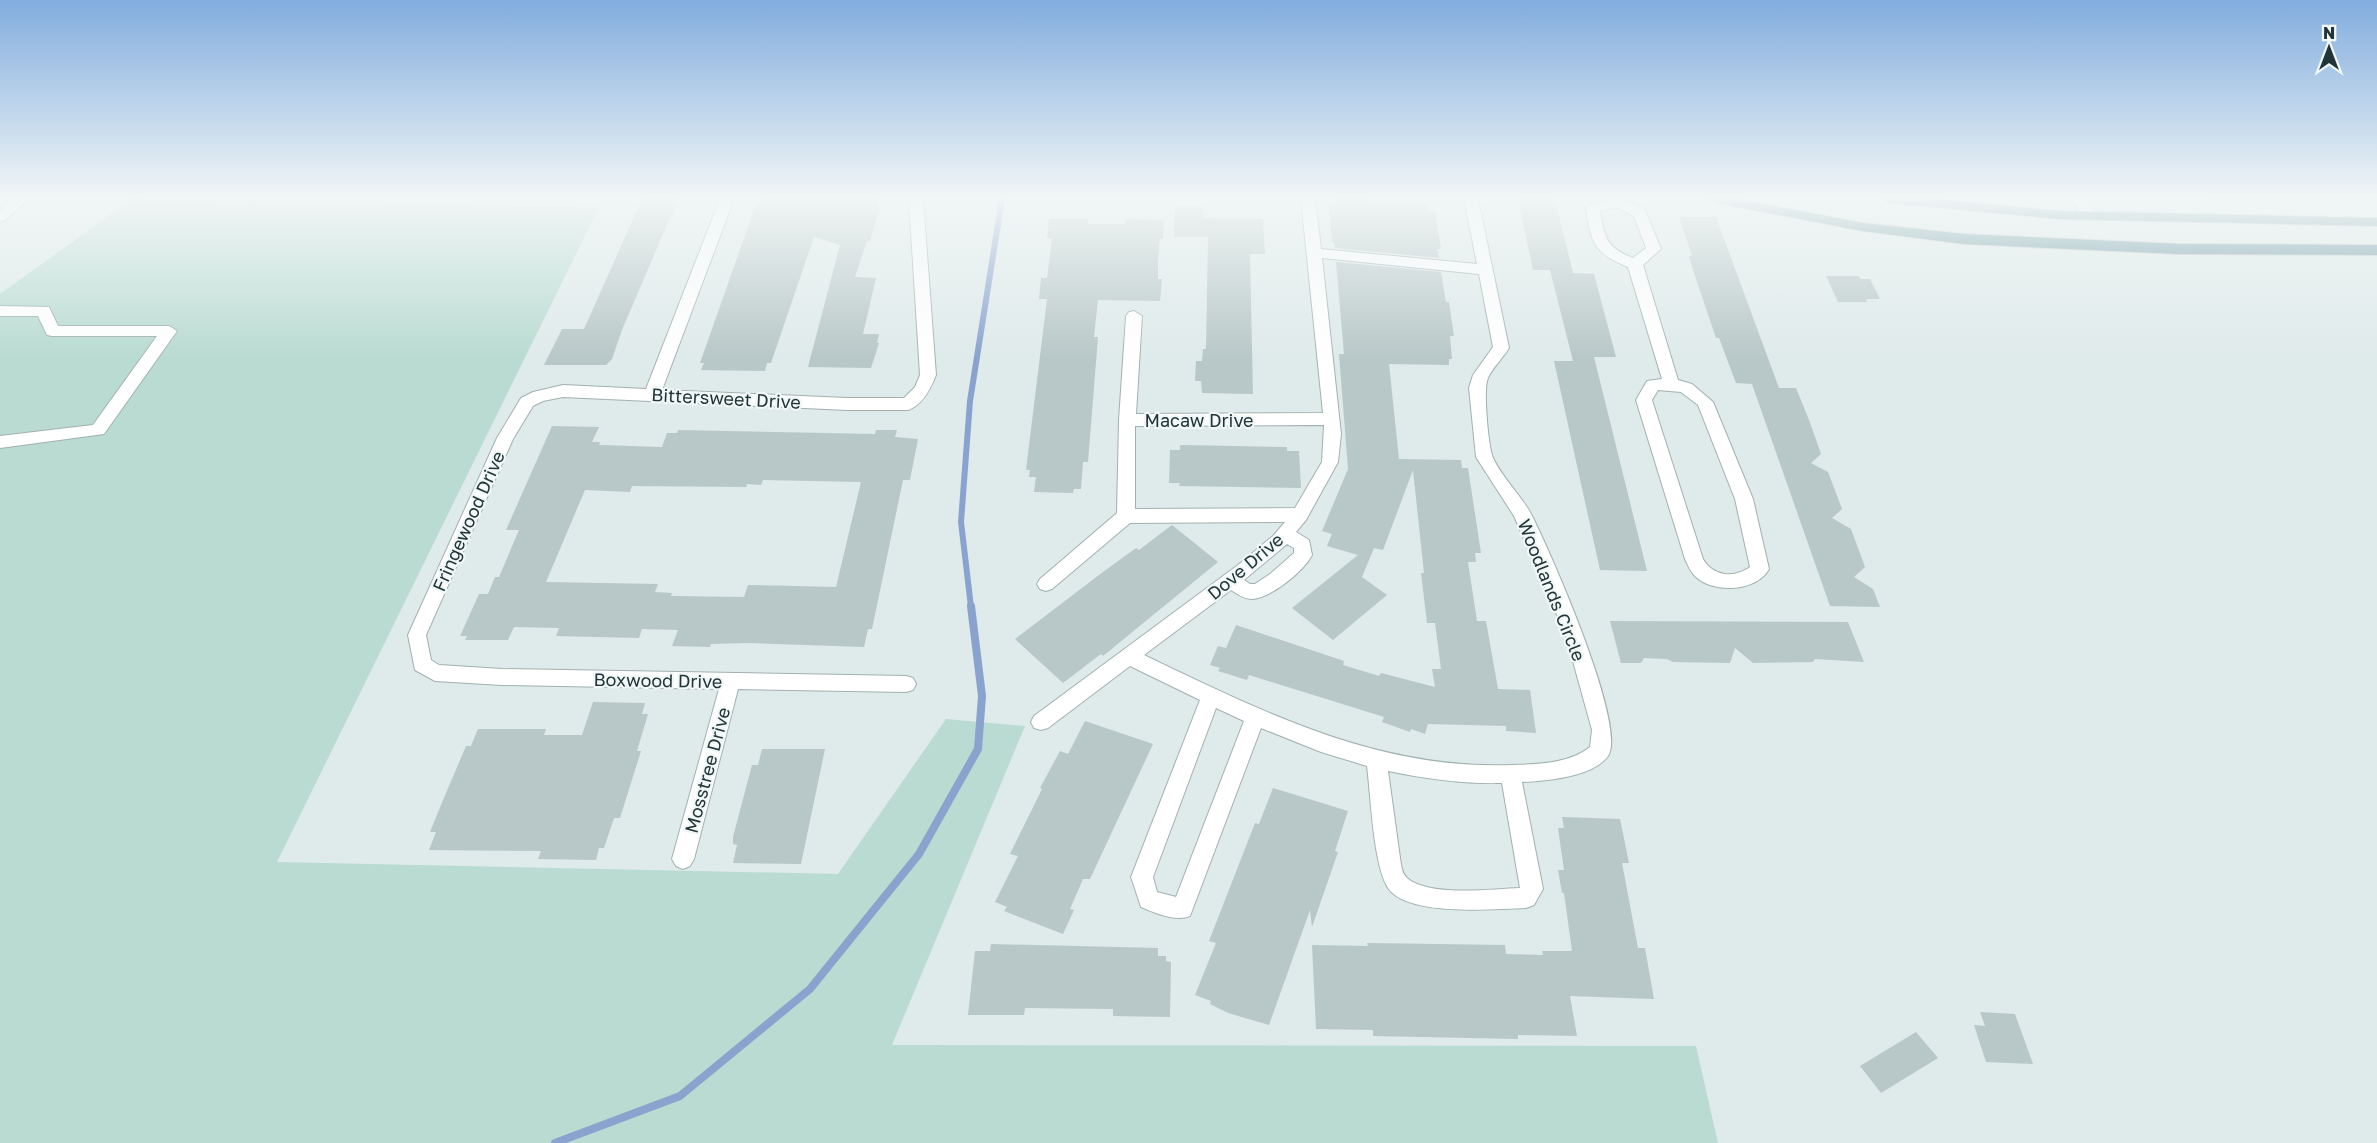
<svg xmlns="http://www.w3.org/2000/svg" width="2377" height="1143" viewBox="0 0 2377 1143" font-family="'Golos Text',sans-serif">
<style>
.green{fill:#b9dbd1}
.lines{fill:none;stroke-linecap:round;stroke-linejoin:round}
.stream-far1{stroke:#89a3ce;stroke-width:6}
.stream{stroke:#89a3ce;stroke-width:8}
.building{fill:#b8c7c7;fill-rule:evenodd}
.minor-casing{stroke:#a2b0b1;stroke-width:2}
.major-casing{stroke:#c1c6c8;stroke-width:2}
.minor{fill:#fff;fill-rule:evenodd}
.major{fill:#65939e;fill-rule:evenodd}
.labels{text-anchor:middle;dominant-baseline:central;stroke-width:4.5;stroke-linejoin:round;paint-order:stroke}
.street-label{font-size:18px;fill:#213539;stroke:#f0f7f6}
</style>
<rect width="100%" height="100%" fill="#dfeaea"/>
<path class="green" d="M132,199L599,207L277,862L838,874L946,719L1025,726L892,1045L1696,1046L1718,1143H0V294Z
M2206,199H2377V204H2210Z"/>
<g class="lines">
<path class="stream-far1" d="M971,607L961,522L970,401L1002,199"/>
<path class="stream" d="M555,1143L680,1096L810,989L919,854L978,749L982,696L971,606"/>
</g>
<path class="building" d="M642,199H678L622,330L612,359L606,365H544L562,329H584Z
M764,199H878V207H880L870,241H867L855,277L876,278L863,334H879L877,343H879L871,368L808,367L840,245L814,237L771,363H767L765,371L701,370L704,363H700L757,201Z
M1336,199H1372V203H1427L1428,211H1435L1441,249H1437L1439,258L1335,248L1334,242H1332L1329,205H1337Z
M1518,199H1555L1573,273L1594,274L1616,357H1594L1647,571L1600,570L1554,361H1573L1550,270H1533Z
M1175,207H1203V218L1263,219L1265,254H1250L1253,394L1202,393L1201,381H1195L1196,361H1202L1203,349H1206L1208,237H1174Z
M1679,217H1716L1779,388H1796L1809,420L1821,454L1811,463L1828,472L1842,509L1832,518L1851,529L1865,567L1854,577L1873,589L1880,607L1830,606L1752,384L1736,383L1719,338H1716L1693,270L1689,256H1692Z
M1049,219H1088V224H1125L1126,219L1164,220L1163,239H1160L1158,259V279H1162L1160,301L1098,300L1094,337H1098L1088,462H1083L1081,489H1074L1073,493L1034,492L1036,477H1029L1030,470H1026L1047,299H1039L1041,278H1047L1052,239L1047,238Z
M1336,262L1441,272L1446,302H1449L1454,336H1450L1452,359H1449V365L1389,364L1399,459L1461,460L1462,468H1468L1481,553H1475L1476,562H1468L1477,621H1486L1498,689L1530,690L1536,733L1506,731V726L1428,724L1425,734L1411,729L1410,732L1382,722L1384,717L1249,675L1247,680L1218,671L1220,668L1210,665L1218,646L1226,648L1236,625L1344,661L1343,665L1379,676L1381,673L1435,687L1432,669H1441L1435,623H1427L1421,573H1424L1413,470L1383,550L1374,548L1362,577L1387,595L1333,640L1292,608L1358,555L1327,546L1332,534L1322,531L1348,469L1339,354H1344Z
M1826,276H1859L1860,279H1870L1880,299H1866L1867,302H1838Z
M552,426L599,427L592,442H600L599,445L662,447L667,433H677L678,430L875,434L876,430H897L895,437L918,439L910,480H903L872,629H868L864,647L747,643L711,644L710,647L672,646L678,630L642,629L639,638L556,636L559,628L514,627L508,640H465L467,636H460L479,594H488L495,577H499L519,530H506ZM763,480L861,482L836,587L748,585L744,597L671,596L672,593L655,592L658,584L546,582L585,490L630,492L632,486L746,487L747,484L761,485Z
M1180,445L1287,447V451H1299L1301,488L1179,486L1180,483H1169L1170,450H1180Z
M1172,525L1218,562L1103,656L1101,654L1063,683L1015,639L1103,572L1136,548L1139,550Z
M1610,621L1848,622L1864,662L1815,659L1813,662L1753,663L1735,648L1730,663L1673,662L1667,659L1644,658L1641,663H1621Z
M593,702L645,703L642,714H648L637,751H641L620,818H614L604,848H599L596,860L538,859L541,851L429,850L436,832H430L446,793L466,746H471L478,729H546L544,735H582Z
M1085,721L1153,744L1090,879H1083L1070,909L1074,910L1063,934L1004,911L1007,907L995,902L1018,856L1010,854L1042,789L1040,788L1060,751L1068,754Z
M762,749H825L801,864L733,863L737,845L733,844V837L738,818L752,765H758Z
M1273,788L1348,811L1335,851L1338,852L1312,927L1310,910L1269,1025L1228,1013L1210,1004L1211,1001L1195,995L1216,943L1209,941L1255,823L1259,824Z
M1562,817L1620,819L1629,863H1622L1635,932L1638,948H1645L1654,999L1570,996L1577,1036L1518,1035V1039L1373,1036V1030L1316,1029L1312,945L1368,946L1367,943L1505,945L1506,954L1543,955L1542,951H1572L1564,893H1562L1558,870H1564L1558,828H1564Z
M991,944L1158,948V956H1166V961L1171,962L1170,1017L1113,1016V1009L1025,1008L1024,1015H968L975,951H990Z
M1980,1012L2015,1014L2033,1064L1986,1062L1974,1025L1985,1026Z
M1916,1032L1938,1058L1881,1093L1860,1066Z"/>
<g class="lines">
<g class="minor-casing">
<path id="minor" d="M13,199H28L5,220L0,221V210Z
M720,199H734L662,390L847,398H904L915,387L920,375L909,199H923L936,375C931,388 923,405 908,410H847L563,397L543,401L533,406L513,439L426,635L431,660L439,665L502,669L906,676L913,678L916,684L913,690L906,692L738,689L694,859L690,866L683,869L676,866L672,859L719,689L502,685L435,681L415,670L408,635L497,438L521,398L533,392L563,385L646,389Z
M1301,199H1315L1321,249L1477,264L1464,199H1478L1509,348C1503,358 1493,367 1488,378C1483,389 1488,441 1492,455C1497,471 1521,496 1530,512C1548,546 1628,727 1608,756C1593,777 1546,781 1522,782L1543,889L1534,905L1526,908C1495,909 1407,917 1388,888C1373,864 1371,797 1367,766L1321,752L1261,728L1190,916C1176,922 1155,913 1141,907L1131,877L1200,700L1130,666L1048,728L1041,730L1034,728L1031,722L1034,716L1238,565L1273,536L1285,522L1130,523L1052,589L1046,591L1040,589L1037,584L1040,579L1117,513L1119,420L1126,316L1129,312L1134,311L1142,316L1136,414L1323,413ZM1322,258L1479,274L1493,347L1473,375L1469,388L1476,457L1514,516L1566,636L1592,730L1590,747C1568,764 1539,764 1512,765C1377,770 1263,712 1144,655L1231,590C1237,594 1244,599 1252,599C1271,598 1304,571 1312,555L1309,540L1296,532L1306,520L1338,462L1341,434ZM1324,425L1322,462L1295,508L1135,509V426ZM1287,544L1294,548V553L1270,574L1255,584H1250L1244,580ZM1216,708L1244,721L1176,897L1157,892L1153,877ZM1388,771C1426,779 1463,784 1502,783L1520,888C1492,889 1429,897 1407,878C1403,874 1402,870 1401,865Z
M1612,199H1622L1645,210L1661,249L1643,265L1678,380L1692,384L1713,402L1753,499L1769,569C1757,592 1712,594 1695,576C1690,571 1688,565 1685,559L1636,400L1647,381L1662,379L1628,267C1595,254 1591,243 1586,209L1588,206ZM1616,207L1634,216L1646,248L1633,258C1607,248 1604,238 1600,211ZM1658,390L1681,392L1698,405L1735,499L1750,567C1735,578 1713,577 1703,559L1652,400Z
M2071,199H2085L2097,216L2095,219H2085Z
M0,306L49,307L58,326H169L177,331L104,434L0,448V436L93,425L157,336H52L47,335L38,316H0Z"/>
</g>
<g class="major-casing">
<path id="major" d="M1709,199H1738L1863,223L1964,234L2179,244L2377,245V255L2179,254L1964,244L1863,231L1716,203Z
M1882,199H1934L2060,211L2377,218V226L2060,219L1889,203Z"/>
</g>
<use href="#minor" class="minor"/>
<use href="#major" class="major"/>
</g>
<linearGradient id="sky" x2="0" y2="1"><stop stop-color="#82adde"/><stop offset="0.55" stop-color="#f1f6f6"/><stop offset="1" stop-color="#f1f6f6" stop-opacity="0"/></linearGradient>
<rect width="2377" height="359" fill="url(#sky)"/>
<g class="labels">
<g class="street-label">
<text transform="translate(726 398) rotate(3)">Bittersweet Drive</text>
<text x="1199" y="420">Macaw Drive</text>
<text transform="translate(468 521) rotate(-66)">Fringewood Drive</text>
<text transform="translate(1245 566) rotate(-40)">Dove Drive</text>
<text transform="translate(1552 590) rotate(68)">Woodlands Circle</text>
<text transform="translate(658 680) rotate(1)">Boxwood Drive</text>
<text transform="translate(707 770) rotate(-75)">Mosstree Drive</text>
</g>
</g>
<g transform="translate(2329 48)" stroke="#f0f7f6" stroke-width="4.5" paint-order="stroke">
<path d="M0-4.5L10 22L0 15L-10 22Z" fill="#213539"/>
<text y="-9" font-size="16" font-weight="bold" text-anchor="middle" fill="#213539">N</text>
</g>
</svg>
